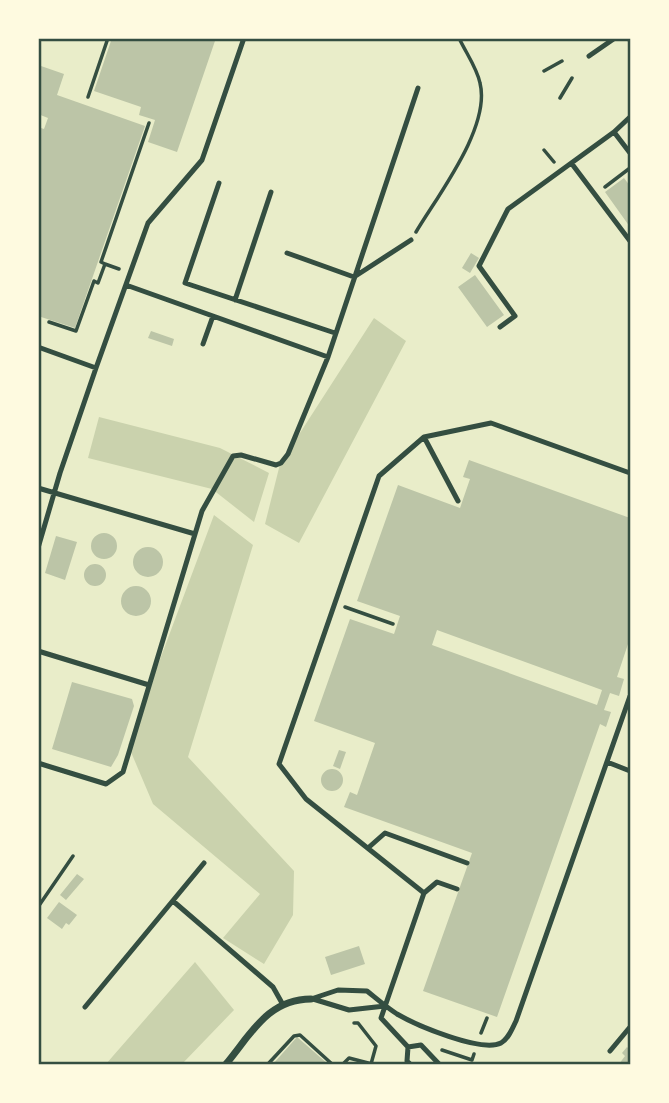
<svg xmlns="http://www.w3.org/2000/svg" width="669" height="1103" viewBox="0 0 669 1103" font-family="Helvetica,sans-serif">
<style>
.green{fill:#cad2ad}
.building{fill:#bcc5a7;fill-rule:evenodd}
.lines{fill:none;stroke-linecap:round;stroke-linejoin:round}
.path{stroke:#344e41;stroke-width:3.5}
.service{stroke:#344e41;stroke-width:5}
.minor{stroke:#344e41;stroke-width:7}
.neatline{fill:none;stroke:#344e41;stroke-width:2.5}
</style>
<rect width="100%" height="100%" fill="#e9edc9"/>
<path class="green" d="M374,318L406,341L299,543L265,524L280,464Z
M99,417L220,448L269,473L254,522L212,489L88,458Z
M214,515L253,545L188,757L294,871L293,915L264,964L223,938L260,894L153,804L128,745Z
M195,962L234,1010L182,1064H106Z"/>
<path class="building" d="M112,38H216L177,152L148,142L155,120L139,115L141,107L94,91Z
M41,66L64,74L57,95L145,126L75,328L38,316V127L44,129L48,118L38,114V75Z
M624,178L630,186V227L605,192Z
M471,253L479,258L470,273L462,268Z
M475,275L504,315L487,327L458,287Z
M151,331L174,339L172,346L148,338Z
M469,460L630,518V638L617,677L624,679L619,696L610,693L604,710L611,712L606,727L600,724L497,1017L423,991L472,853L344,807L350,792L357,795L375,743L314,721L350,619L394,634L400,616L357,601L398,485L460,508L470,479L463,477ZM437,630L602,690L597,705L432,645Z
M91 546a13 13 0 1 1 26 0a13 13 0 1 1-26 0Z
M56,536L77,542L65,580L45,573Z
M133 562a15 15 0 1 1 30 0a15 15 0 1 1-30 0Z
M84 575a11 11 0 1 1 22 0a11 11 0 1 1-22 0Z
M121 601a15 15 0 1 1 30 0a15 15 0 1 1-30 0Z
M72,682L132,699L134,706L118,755L111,767L52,749Z
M339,750L346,752L340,769L333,766Z
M321 780a11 11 0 1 1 22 0a11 11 0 1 1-22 0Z
M77,874L84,879L66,900L60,895Z
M59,902L77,915L69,925L66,923L62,929L47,918Z
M359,946L365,964L331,975L325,957Z
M297,1037L328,1064H273Z
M627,1047L630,1050V1064H619L625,1056L622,1053Z"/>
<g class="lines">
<path class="path" d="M544,71L562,61
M88,97L108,38
M560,98L572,78
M544,150L554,162
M605,187L630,168
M416,232C438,195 491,127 480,83C477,68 466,53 459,38
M105,264L119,269
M49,322L76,331L94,281L98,283L105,264L101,262L149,123
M345,607L393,624
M38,907L73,856
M354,1023H358L376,1046L371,1064
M481,1033L487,1018
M442,1050L472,1060L474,1054
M268,1064L294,1036L300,1035L332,1064
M343,1064L349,1058L372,1064"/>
<path class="service" d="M630,38V40
M589,56L615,38
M614,132L630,153
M572,164L630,241
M219,183L185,283L335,333
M287,253L354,277L411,240
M126,285L328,357
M235,300L271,192
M500,327L515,316L479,266L508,209L614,132L630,117
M203,344L213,316
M38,347L96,368L148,223L202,160L244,38
M424,437L458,501
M38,488L195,534
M38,548L60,473L96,368
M38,651L149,685
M607,762L630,771
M38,763L106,784L123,772L202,511L233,456L241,455L276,465L281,463L288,454L328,357L418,88
M368,848L385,833L467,863
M424,893L437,882L457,889
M173,901L273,987L282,1003
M311,999L338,990L367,991C377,999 386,1007 397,1014C416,1025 481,1053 501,1043C509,1038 512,1029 516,1021L630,696
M313,999L349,1010L385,1006
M85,1007L204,863
M408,1047L421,1045L439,1064
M610,1051L630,1027
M410,1064L407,1061L408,1047L381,1018L424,893L306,799L279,764L379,476L424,437L491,423L630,473"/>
<path class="minor" d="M226,1064C251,1034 268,999 311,999"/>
</g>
<rect width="669" height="1103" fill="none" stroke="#fefae0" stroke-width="80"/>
<rect x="40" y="40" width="589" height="1023" class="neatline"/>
</svg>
